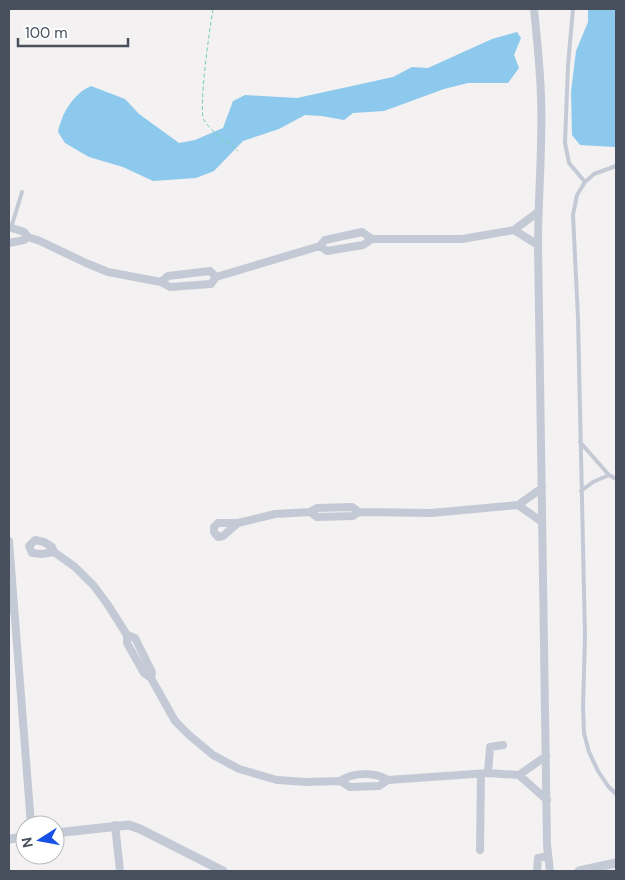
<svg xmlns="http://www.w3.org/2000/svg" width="625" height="880" viewBox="0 0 625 880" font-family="'DM Sans',sans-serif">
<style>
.water{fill:#8cc9ed}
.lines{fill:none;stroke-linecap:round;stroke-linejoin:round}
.path{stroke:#77cfb2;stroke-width:1;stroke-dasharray:4 2.5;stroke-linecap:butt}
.service{stroke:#c4cad5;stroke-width:4}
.minor{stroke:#c4cad5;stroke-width:8}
.tertiary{stroke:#c4cad5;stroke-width:9}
</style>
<rect width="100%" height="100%" fill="#f3f1f1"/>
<path class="water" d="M588,9H616L615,147L580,145L572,135L571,92L576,51L588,22Z
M517,32L521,38L514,55L519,68L508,83H468L444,89L384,111L353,113L344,120L322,116L305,115L279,129L243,141L214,171L196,178L153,181L123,167L89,157L65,143L58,132C62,113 73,94 91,86L125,99L139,114L179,143L195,140L223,128L233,101L245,95L297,98L393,77L412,67L428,68L492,39Z"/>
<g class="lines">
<path class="path" d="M213,9C210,26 198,109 204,120C211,132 227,142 238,151"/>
<path class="service" d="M573,9L568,65L565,143L569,163L585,182
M616,166L594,174L585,182L577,195L573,215L578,318L585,636L583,708L584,733L589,752L598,771L608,786L616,794
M11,228L22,192
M580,442L609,475
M581,491L593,482L609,475L616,479
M9,608L13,614"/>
<path class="minor" d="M534,9C537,38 540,67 541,96C543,146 538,195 538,245L547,845L550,871
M9,227L24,232L28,237L40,241L86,263L108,272L161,282L170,287L211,284L216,277L320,246L325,240L362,232L372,239H462L514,230L538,212
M514,230L538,245
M9,243L24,240L28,237
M320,246L327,251L363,245L372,239
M161,282L168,276L210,271L216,277
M518,505L542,522
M310,512L317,517L353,516L359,512L431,513L518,505L542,488
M238,523L223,536L218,537L214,532V527L218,523H238L275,514L310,512L317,508L352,507L359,512
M9,541L31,825
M54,552L42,554L32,553L29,546L35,540L44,542L52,547L54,552L75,567L94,586L108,605L127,635V643L144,673L151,678L175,721L189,735L213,755L239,769L277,780L307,782L340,781L350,787L379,786L388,780L488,773L519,775L546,756
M127,635L135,638L152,672L151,678
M488,773L490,747L503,745
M519,775L547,800
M340,781C353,772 374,772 388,780
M115,825L120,871
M480,850L481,774
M537,871L538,858L548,856"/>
<path class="tertiary" d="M55,833L129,825L140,829L223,871
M9,839L25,837
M579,871L616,863"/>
</g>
<rect width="625" height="880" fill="none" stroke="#48505e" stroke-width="20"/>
<g transform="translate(40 840) rotate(259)"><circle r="24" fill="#ffffff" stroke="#b6b9bf"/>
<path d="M0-4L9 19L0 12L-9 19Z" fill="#1750e6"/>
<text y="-8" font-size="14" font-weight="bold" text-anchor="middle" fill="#48505e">N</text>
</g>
<path d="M18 38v8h110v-8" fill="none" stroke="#48505e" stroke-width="2.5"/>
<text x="25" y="38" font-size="15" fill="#48505e" stroke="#ffffff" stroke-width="4" paint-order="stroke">100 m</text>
</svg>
